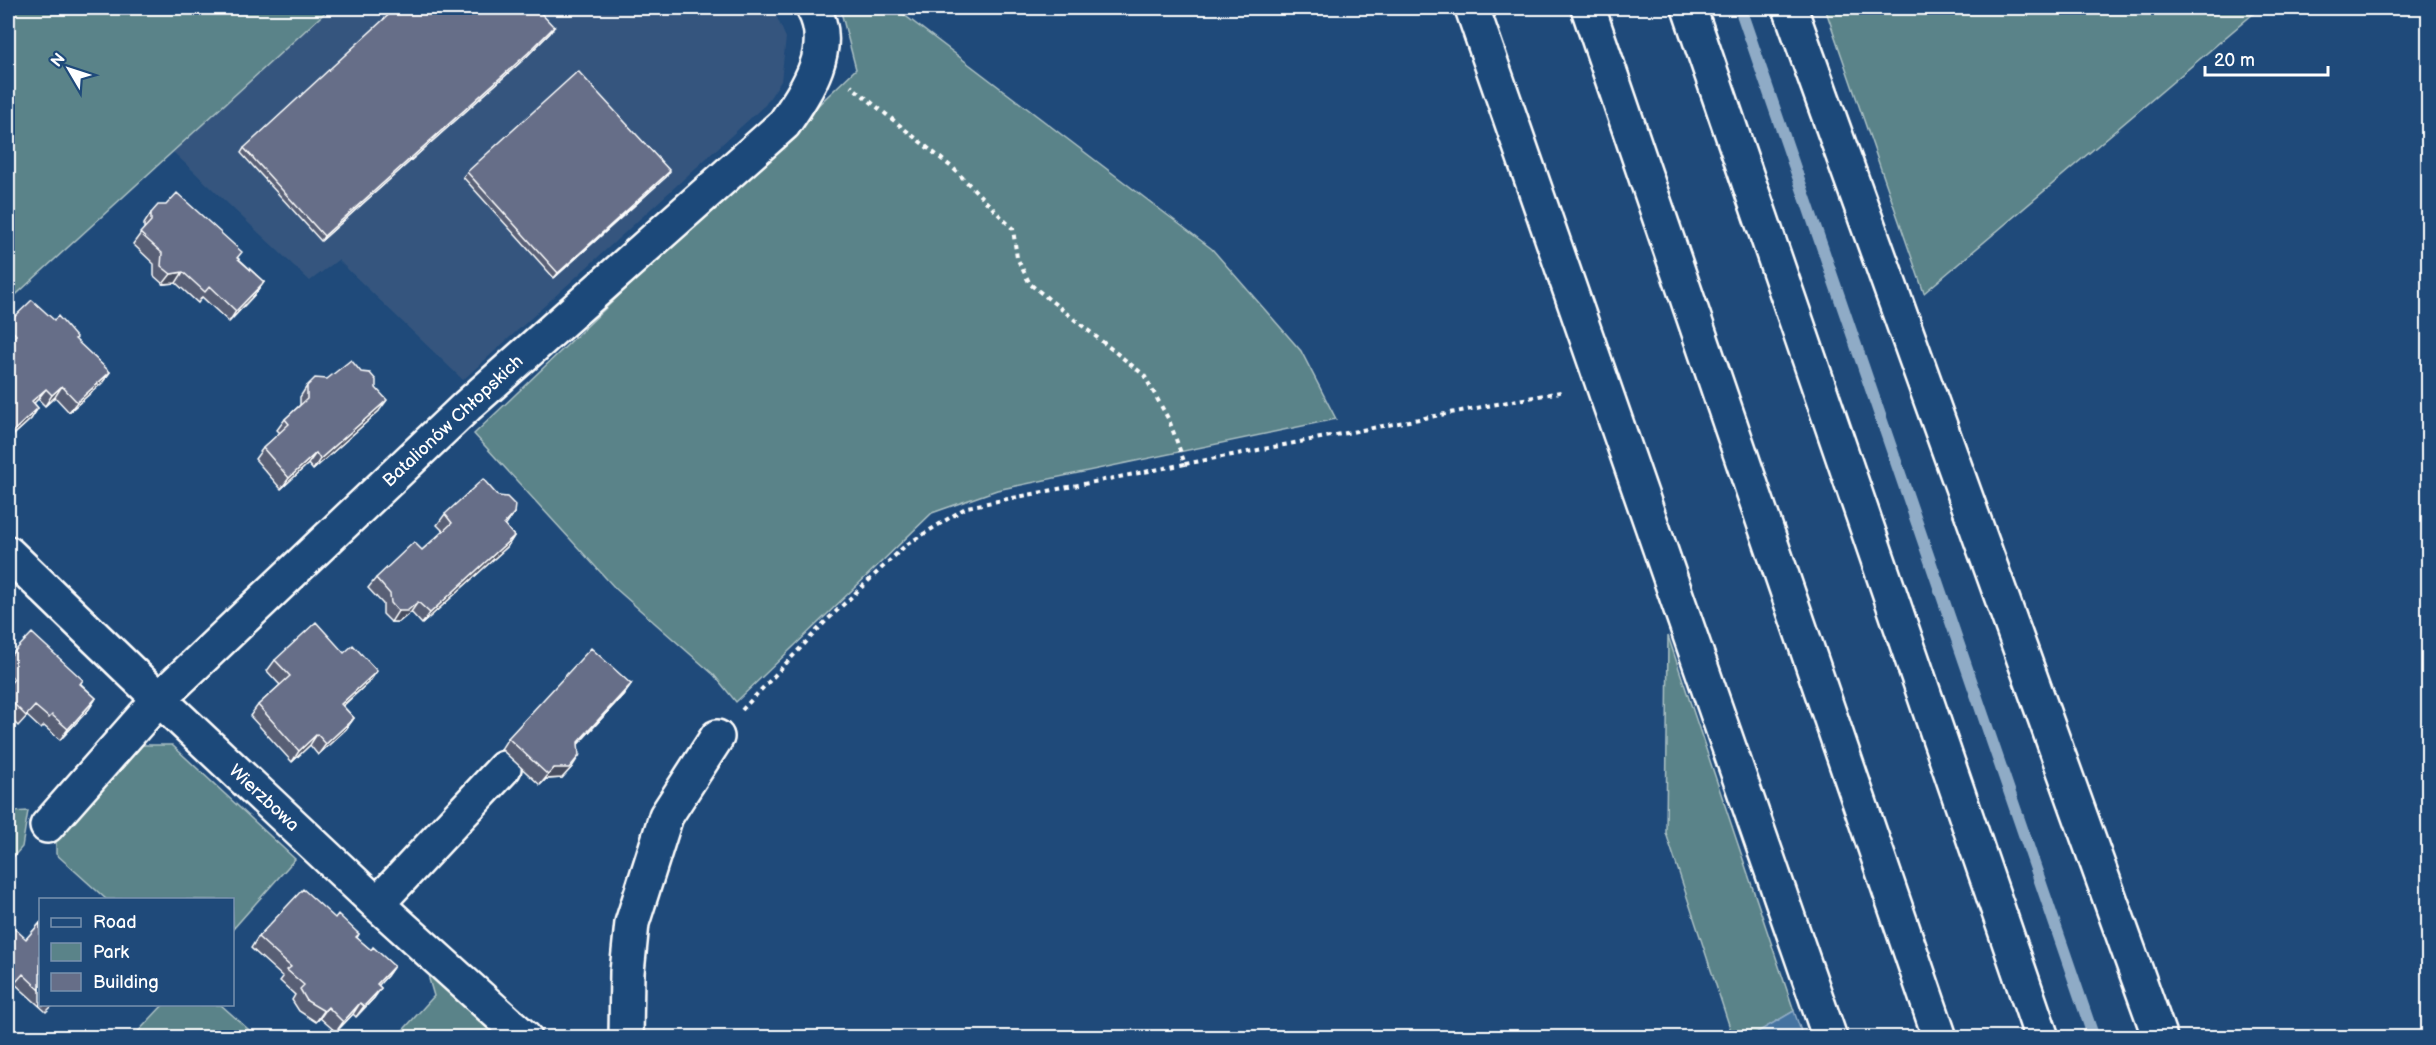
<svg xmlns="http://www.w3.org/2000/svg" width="2436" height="1045" viewBox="0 0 2436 1045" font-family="'Balsamiq Sans',sans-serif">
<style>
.built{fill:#34557e}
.green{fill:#5a8389;stroke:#acc1c4;stroke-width:1.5}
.water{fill:#4473a0;stroke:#8fabc6;stroke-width:1.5}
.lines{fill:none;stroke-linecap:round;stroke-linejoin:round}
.stream{stroke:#8fabc6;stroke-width:12}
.minor-casing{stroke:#fff;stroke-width:38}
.highway-casing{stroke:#fff;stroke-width:38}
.path{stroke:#fff;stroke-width:4;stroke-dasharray:4.5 4.5;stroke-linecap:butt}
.minor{stroke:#1f4a7a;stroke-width:33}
.highway{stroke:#1f4a7a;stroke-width:33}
.wall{fill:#585f75;stroke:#fff;stroke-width:1.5}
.shaded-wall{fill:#474d5f;stroke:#fff;stroke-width:1.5}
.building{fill:#666e88;stroke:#fff;stroke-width:1.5}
.labels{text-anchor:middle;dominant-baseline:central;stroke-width:5;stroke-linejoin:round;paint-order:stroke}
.street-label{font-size:18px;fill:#fff;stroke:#1f4a7a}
</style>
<rect width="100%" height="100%" fill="#1f4a7a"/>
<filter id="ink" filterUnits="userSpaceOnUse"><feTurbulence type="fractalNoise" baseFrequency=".0167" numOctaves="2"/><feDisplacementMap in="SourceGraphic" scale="12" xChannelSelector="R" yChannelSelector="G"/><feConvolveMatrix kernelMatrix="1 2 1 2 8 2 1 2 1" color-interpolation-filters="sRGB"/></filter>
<g filter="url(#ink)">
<path class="built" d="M330,8H773L786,38L781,81L765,105L463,380L338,260L310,281L173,152Z"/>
<path class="green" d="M8,8H330L8,302Z
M840,8H895L1212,249L1301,351L1336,419L997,490L932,513L736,702L714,675L615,588L474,434L856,69Z
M1825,8H2260L1924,293Z
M1668,636L1794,1011L1750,1037H1733L1666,833Z
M139,745H172L295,859L233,929L232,900L106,899L56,854V836Z
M8,808L12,812L28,811L22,847L8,863Z
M434,968L510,1038H396L434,996L429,979Z
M164,1004L221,1005L257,1037H133Z"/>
<path class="water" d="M1794,1011L1803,1037H1749Z"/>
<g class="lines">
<path class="stream" d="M1740,8L2094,1038"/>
<g class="minor-casing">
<path id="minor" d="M1472,8L1830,1038
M1790,8L2160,1038
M8,553L159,699L377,904L525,1038
M47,826L159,699L467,406L784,124C807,90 836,48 813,8
M377,904L504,768
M626,1038L627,972L632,923L666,816L717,737"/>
</g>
<g class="highway-casing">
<path id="highway" d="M1588,8L1940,1038
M1689,8L2042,1038"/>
</g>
<path class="path" d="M1185,464L1565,391
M742,710L825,622L906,545L967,507L1185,464L1169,420L1144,375L1030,284L1017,258L1013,229L954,169L851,86"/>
<use href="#minor" class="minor"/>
<use href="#highway" class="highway"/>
</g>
<path class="wall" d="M554,27L550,33L524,59L321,241L241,153L244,148Z
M467,172L666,177L554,278L463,177Z
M151,213L238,258L264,282L256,293L229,322L202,297L198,303L176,283L163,284L154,276V264L133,244L144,229V224Z
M8,323L75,340L110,372L102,383L69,412L55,397L45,406L38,399L34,403L38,408L31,419L8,440Z
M307,386L376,388L379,411L313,470L308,464L281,489L255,459L263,448L280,433L277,430L285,419L300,405V397Z
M514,513L505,526L514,536L507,547L422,624L411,612L399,622H391L383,614V604L368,588L376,578L422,550L443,531L437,525L445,514Z
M8,658L81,684L96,698L89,709L60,740L44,726L41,729L27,716L18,726L8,716Z
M275,660L370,681L343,706L354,718L346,729L318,755L310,745L292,762L250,716L258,705L280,685L267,671Z
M631,684L623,695L578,744L572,767L562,778L546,779L540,785L501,749L508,738Z
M335,918L359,934L357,938L371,950L394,966L387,976L378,985L381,988L374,998L356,1017L353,1014L336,1032L320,1018L316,1022L299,1011L292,1000L295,995L280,981L283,977L251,948L258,937Z
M40,923V1005H53L46,1012L15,984L9,993L8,992V933L26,939Z"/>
<path class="shaded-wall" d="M554,27L550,33L524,59L321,241L324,236Z
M670,171L666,177L554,278L558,273Z
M183,272L176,283L163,284L171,274Z
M264,282L256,293L229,322L236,311Z
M110,372L102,383L69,412L77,402Z
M62,386L55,397L45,406L52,395Z
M46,389L38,399L25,412L32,401Z
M387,400L379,411L313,470L320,459Z
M38,408L31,419L8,440V436Z
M316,453L308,464L281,489L289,478Z
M514,513L507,524L496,535L504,524Z
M514,536L507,547L422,624L430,613Z
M418,602L411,612L399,622H391L398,611Z
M377,671L370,681L333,714L341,704Z
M631,684L623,695L571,752L578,742Z
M96,698L89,709L60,740L68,729Z
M354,718L346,729L318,755L326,744Z
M317,734L310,745L292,762L299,751Z
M579,756L572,767L562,778L546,779L540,785L548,775L554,768Z
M394,966L387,976L370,995L377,984Z
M381,988L374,998L356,1017L364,1006Z
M360,1003L353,1014L336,1032L343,1022Z
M328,1007L320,1018L316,1022L324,1011Z"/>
<path class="building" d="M396,8H536L554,27L528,53L324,236L244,148Z
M578,71L670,171L558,273L467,172Z
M177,193L242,252L237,258L264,282L236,311L210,286L205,292L183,272L171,274L161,266L162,253L140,233L151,221V213L158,205H166Z
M32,300L54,320L58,316L77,338L75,339L110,372L77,402L62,386L52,395L46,389L32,401L38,408L8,436V343L16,335L8,326V323Z
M351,360L361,372L370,373L376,380V388L387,400L320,459L316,453L289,478L263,448L289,424L285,419L307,399V386L315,378L327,379Z
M483,479L498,496L507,497L515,505L514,513L504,524L514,536L430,613L418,602L407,611H398L391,603L390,594L376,578L414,542L422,550L437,537L452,523L445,514Z
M316,622L344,653L353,645L377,671L341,704L354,718L326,744L317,734L299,751L258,705L290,676L275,660Z
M32,633L83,680L80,684L96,698L68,729L52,715L49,718L35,706L26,716L8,698V686L14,679L8,673V658Z
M591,648L631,684L578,742L579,756L569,768H554L548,775L508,738Z
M303,889L335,918L338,914L359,934L356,937L371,950L373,947L394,966L377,984L381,988L364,1006L360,1003L343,1022L328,1007L324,1011L307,1001L300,989L304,985L287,970L291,967L258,937Z
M40,923V990L23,974L16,982L8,974V933L13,927L26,939Z"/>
</g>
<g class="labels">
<g class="street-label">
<text transform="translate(453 421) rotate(-43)">Batalionów Chłopskich</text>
<text transform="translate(264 798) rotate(43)">Wierzbowa</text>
</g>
</g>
<rect width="2436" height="1045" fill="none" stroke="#1f4a7a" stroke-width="30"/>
<rect x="15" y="15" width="2406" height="1015" fill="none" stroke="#fff" stroke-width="2" filter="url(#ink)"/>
<rect x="39" y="898" width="195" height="108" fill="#1f4a7a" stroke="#7992af" stroke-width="1.5"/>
<rect x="51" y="918" width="30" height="9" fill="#1f4a7a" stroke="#7992af" stroke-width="1.5"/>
<text x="93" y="928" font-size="18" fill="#ffffff">Road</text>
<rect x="51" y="943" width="30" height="18" fill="#5a8389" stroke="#7992af" stroke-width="1.5"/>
<text x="93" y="958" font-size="18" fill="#ffffff">Park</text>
<rect x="51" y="973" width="30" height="18" fill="#666e88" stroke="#7992af" stroke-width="1.5"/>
<text x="93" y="988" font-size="18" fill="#ffffff">Building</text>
<g transform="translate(69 69) rotate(309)" stroke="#1f4a7a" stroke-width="4.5" paint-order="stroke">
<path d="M0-4.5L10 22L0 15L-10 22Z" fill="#ffffff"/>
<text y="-9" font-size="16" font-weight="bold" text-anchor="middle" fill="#ffffff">N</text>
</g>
<path d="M2205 66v9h123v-9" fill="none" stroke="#ffffff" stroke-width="3"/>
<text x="2214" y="66" font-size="18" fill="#ffffff" stroke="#1f4a7a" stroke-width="4.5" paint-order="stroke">20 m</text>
</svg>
